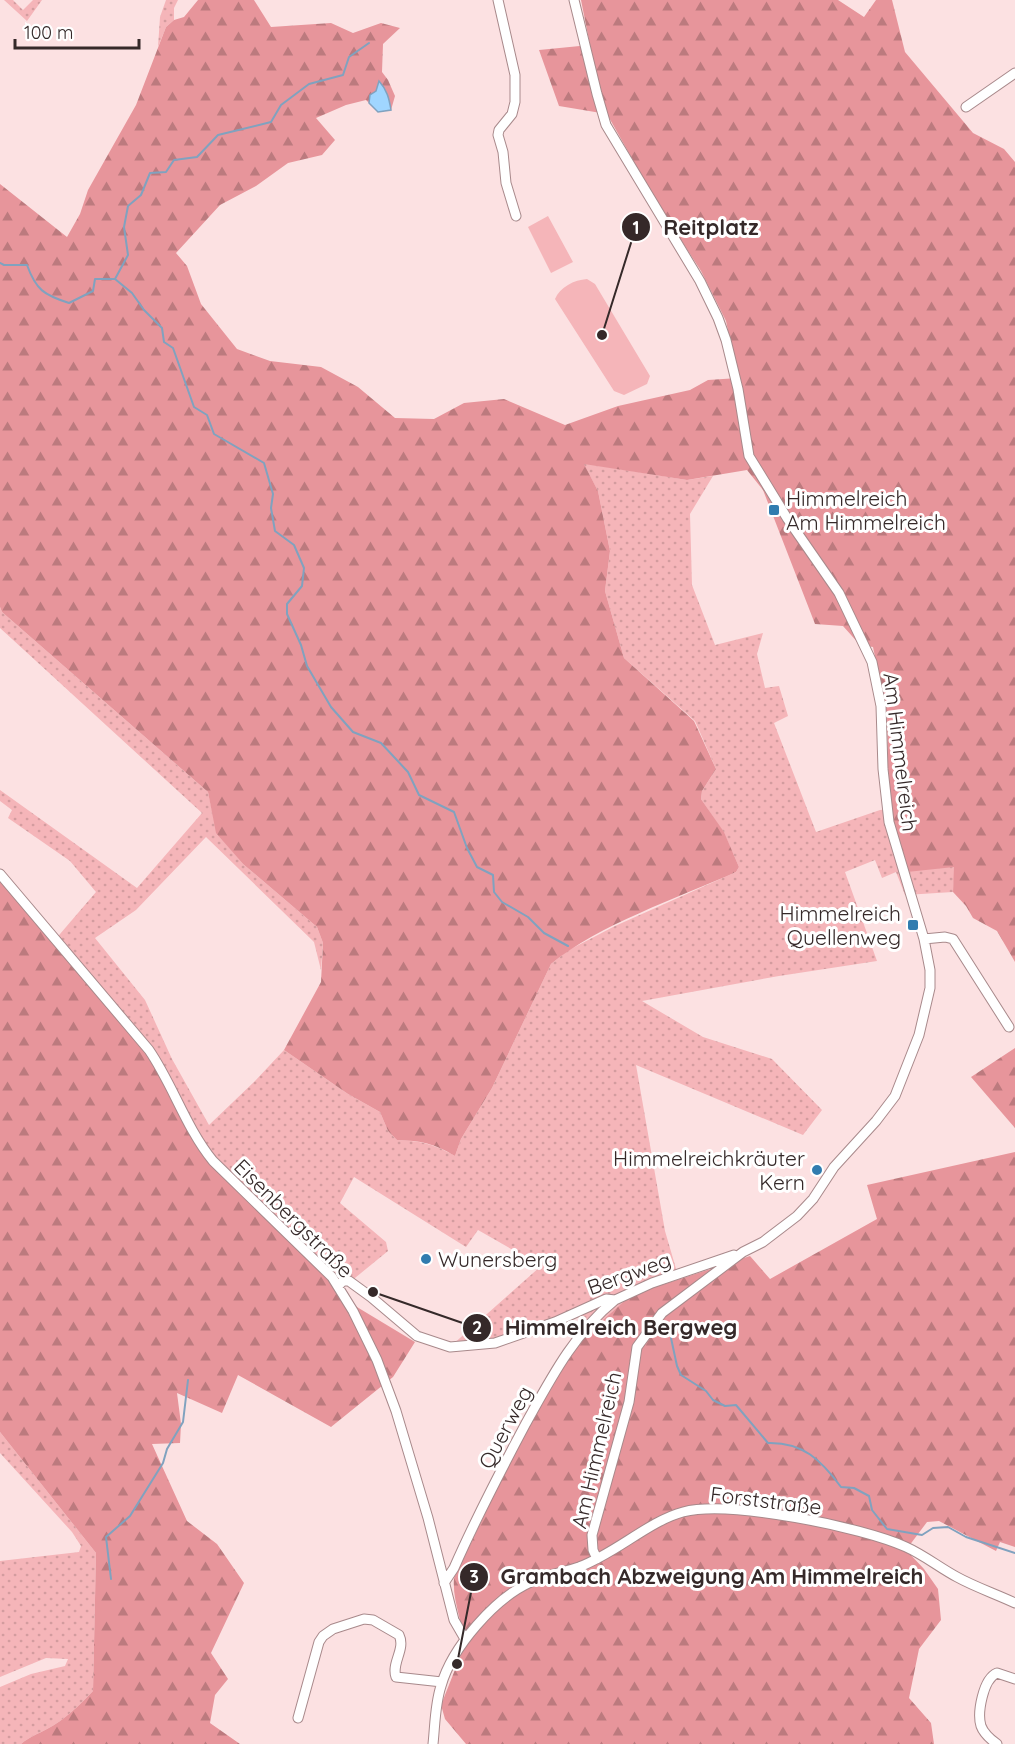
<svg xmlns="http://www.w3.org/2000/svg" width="1015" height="1744" viewBox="0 0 1015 1744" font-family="Quicksand,sans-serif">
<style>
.grass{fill:url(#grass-dots)}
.forest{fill:url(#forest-firs)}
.pitch{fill:#f5b5b9}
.water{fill:#a0d6ff;stroke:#80a2bf;stroke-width:1.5}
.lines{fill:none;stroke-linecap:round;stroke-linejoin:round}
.stream{stroke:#80a2bf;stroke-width:2}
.minor-casing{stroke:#a8898b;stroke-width:11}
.minor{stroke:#fff;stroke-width:9}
.poi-dot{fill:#317caf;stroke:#fff;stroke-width:2}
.labels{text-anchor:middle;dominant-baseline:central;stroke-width:6;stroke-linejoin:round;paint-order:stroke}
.poi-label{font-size:21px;fill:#352929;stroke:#fff;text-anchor:start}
.street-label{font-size:21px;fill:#352929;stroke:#fff}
.leader{fill:none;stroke:#352929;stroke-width:2}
.callout-dot{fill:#352929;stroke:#fff;stroke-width:2}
.mark-label{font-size:18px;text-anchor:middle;font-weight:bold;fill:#fff}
.callout-label{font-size:22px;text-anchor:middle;font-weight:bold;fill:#352929;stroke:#fff;stroke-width:6;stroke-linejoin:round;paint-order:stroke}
</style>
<defs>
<pattern id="grass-dots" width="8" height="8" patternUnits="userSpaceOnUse" patternTransform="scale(1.5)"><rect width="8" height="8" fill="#f5b5b9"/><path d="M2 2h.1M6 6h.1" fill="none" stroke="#d39c9f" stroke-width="1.8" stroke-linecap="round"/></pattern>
<pattern id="forest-firs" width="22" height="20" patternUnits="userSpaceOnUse" patternTransform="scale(1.5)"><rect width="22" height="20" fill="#e7959b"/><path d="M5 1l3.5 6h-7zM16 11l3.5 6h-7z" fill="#bc7a7e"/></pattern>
</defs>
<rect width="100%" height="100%" fill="#fce1e2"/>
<path class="grass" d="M4,0H13L23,10L33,0H42L27,21Z
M166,0H178L174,8V20L166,27L158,47L160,17Z
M583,463L687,480L713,476L690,514L692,585L715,645L763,633L757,654L765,688L779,686L788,716L774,723L816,832L880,810L891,809L955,867L953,892L905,895L896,872L882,878L875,860L845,872L877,961L779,976L642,1001L703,1037L772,1059L822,1110L803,1135L636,1065L665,1231L679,1279L631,1295L586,1335V1323L582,1314L557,1327L533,1337L451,1346L541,1266L478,1230L466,1247L354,1177L340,1203L386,1242L388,1251L339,1291L224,1177L54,941L96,892L70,861L8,818L12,810L0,801V790L137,888L202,813L0,628V607L2,612L208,792L217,833L243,864L317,927L323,943L321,970L314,942L206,837L136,910L95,938L145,1000L172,1059L209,1125L255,1081L284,1050L348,1094L380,1112L388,1131L397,1140C421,1141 434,1144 455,1156L461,1139L492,1088L551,964L567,951L615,926L736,872L739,867L724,833L701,799L702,791L716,769L695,721L624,658L605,591L610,551L598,491Z
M0,1432L96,1553L93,1691C79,1706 64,1720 47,1729C38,1734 29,1737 21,1744H0V1687L31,1674L65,1666L68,1659L46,1658L0,1677V1561L79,1552L81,1546L72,1532L0,1453Z"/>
<path class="forest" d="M198,0H254L271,27L331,23L353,33L381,23L400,28L383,44L382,72L388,80L395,96L391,110L378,112L366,100L346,105L316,118L335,140L322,155L288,163L256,186L220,205L176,253L187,266L201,304L237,349L270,361L321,367L358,387L395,418L434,419L464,403L504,399L565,425L618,406L690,390L708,380L738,378L726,321L701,271L657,203L607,114L559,106L539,50L590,45L581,0H838L864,17L876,0H892L905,52L973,133L1004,149L1015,162V962L997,931L973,918L966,906L953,892L954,867L907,872L892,824L888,771L887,715L873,647L860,645L843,626L815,624L763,490L747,470L687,480L584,464L598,491L610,551L605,591L624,658L694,721L716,769L702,791L701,799L724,832L739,867L736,872C678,898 598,925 551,964L492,1088L461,1139L455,1156C433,1143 422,1141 397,1140L388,1131L380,1112L348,1094L284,1050L321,982L323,943L317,927L243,864L216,833L208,792L2,612L0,607V184L67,237L80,214L88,190L136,105L166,27L174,20L184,17Z
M0,879L147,1052L190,1131L330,1279L342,1298L415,1342L393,1377L331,1427L238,1375L222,1413L177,1393L181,1424L180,1443L152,1444L187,1521L217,1544L244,1583L211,1653L228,1679L215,1695L210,1723L240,1744H21C29,1737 38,1734 47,1729C64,1720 79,1706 93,1691L96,1553L0,1432Z
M1015,1048V1128L971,1077Z
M1015,1152V1547L1000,1542L996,1551L939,1521L927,1522L906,1550L924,1569L938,1589L941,1620L919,1649L909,1698L931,1723L934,1744H466L445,1719L441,1705L464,1647C464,1624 452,1602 454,1578L508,1466L553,1382L586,1335L631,1295L750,1256L770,1279L877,1219L867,1185Z"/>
<path class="pitch" d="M548,216L573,262L551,273L528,227Z
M587,279L595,284L650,376L647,384L624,395L614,391L555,299C560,287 574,280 587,279Z"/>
<path class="water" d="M379,81C387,90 389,98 391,110L378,112L369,103L370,95L376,91Z"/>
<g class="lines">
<path class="stream" d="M0,263L4,265H27C36,290 44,295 69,303L93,291L95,279H115L132,293L144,310L162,328L164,342L173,348L194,407L207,415L214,434L264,463L273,494L271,508L275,531L294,545L304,568L302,586L287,604V614L301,645L307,666L331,707L353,732L381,743L408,772L419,795L454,812L467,848L477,867L493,875L494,892L502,902L528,917L544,933L568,946
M115,279L128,255L124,227L128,206L141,195L150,173L166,172L174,160L197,157L218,135L271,122L281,105L309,84L343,75L349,57L369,43
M671,1338L677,1366L681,1375L706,1391L713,1400L725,1406L736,1405L768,1443C803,1442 821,1460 841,1487L854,1488L869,1496L872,1510L887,1529L922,1535L933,1528L948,1527L966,1537L1015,1553
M111,1579L106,1537L130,1516L163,1463L167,1449L183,1422L188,1380"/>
<g class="minor-casing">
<path id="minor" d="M498,0L515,75V102L512,114L499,130L498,135L503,152L506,183L516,216
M574,0L597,94L606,125L700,281L718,318L726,340L738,389L749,456L787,518L839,593L872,662L881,706L883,769L889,822L924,939L930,970V988L919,1035L895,1096L876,1121L834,1167L813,1199L797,1216L763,1242L743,1252L662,1313L637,1347L629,1402L592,1535L593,1550L597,1559
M966,107L1015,73
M0,874L149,1050C173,1085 186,1128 213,1161L332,1277L353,1311L377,1360L396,1411L428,1518L454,1620L465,1639
M924,939L945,937L953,939L1009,1027
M339,1285L343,1281H349L371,1297L417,1336L450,1347L495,1343L555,1322L606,1299L615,1300L652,1283L734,1255
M444,1583L454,1568C475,1520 500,1472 525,1425C550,1380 574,1333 615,1300
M298,1718L319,1642L323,1636L333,1629L364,1619L373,1620L399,1635C406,1649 391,1663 396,1677L442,1682
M433,1744C435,1725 435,1704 441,1686C452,1647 495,1598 531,1582C546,1575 564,1572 579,1567C615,1554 649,1521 683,1512C730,1500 862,1527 906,1547C924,1555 940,1568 957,1577C975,1587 996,1594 1015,1603
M997,1744C990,1739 984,1734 981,1726C977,1713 983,1679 997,1673L1015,1679"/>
</g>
<use href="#minor" class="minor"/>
</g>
<g class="poi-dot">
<rect x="768" y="504" width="12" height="12" rx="3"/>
<rect x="907" y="919" width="12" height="12" rx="3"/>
<circle cx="817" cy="1170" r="6"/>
<circle cx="426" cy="1259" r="6"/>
</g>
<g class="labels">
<g class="poi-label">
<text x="786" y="498">Himmelreich<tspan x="786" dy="24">Am Himmelreich</tspan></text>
<text x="901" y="913" text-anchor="end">Himmelreich<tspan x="901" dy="24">Quellenweg</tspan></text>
<text x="805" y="1158" text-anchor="end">Himmelreichkräuter<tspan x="805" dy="24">Kern</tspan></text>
<text x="438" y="1259">Wunersberg</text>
</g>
<g class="street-label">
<text transform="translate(901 752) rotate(83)">Am Himmelreich</text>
<text transform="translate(294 1218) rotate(45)">Eisenbergstraße</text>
<text transform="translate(629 1273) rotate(-20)">Bergweg</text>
<text transform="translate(505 1427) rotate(-62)">Querweg</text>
<text transform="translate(596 1450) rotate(-77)">Am Himmelreich</text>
<text transform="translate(766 1500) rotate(7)">Forststraße</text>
</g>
</g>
<path class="leader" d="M602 335L636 227M373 1292L477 1328M457 1664L474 1577"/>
<g class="callout-dot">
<circle cx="602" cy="335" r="6"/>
<circle cx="373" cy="1292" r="6"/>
<circle cx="457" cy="1664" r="6"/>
<circle cx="636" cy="227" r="15"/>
<circle cx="477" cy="1328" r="15"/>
<circle cx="474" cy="1577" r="15"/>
</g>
<g class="mark-label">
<text x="636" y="234">1</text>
<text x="477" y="1334">2</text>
<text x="474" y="1583">3</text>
</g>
<g class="callout-label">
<text x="711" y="235">Reitplatz</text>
<text x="621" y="1335">Himmelreich Bergweg</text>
<text x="712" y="1584">Grambach Abzweigung Am Himmelreich</text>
</g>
<path d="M15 39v9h124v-9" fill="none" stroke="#352929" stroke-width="3"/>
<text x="24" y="39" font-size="18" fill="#352929" stroke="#ffffff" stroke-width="4.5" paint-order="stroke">100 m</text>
</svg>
